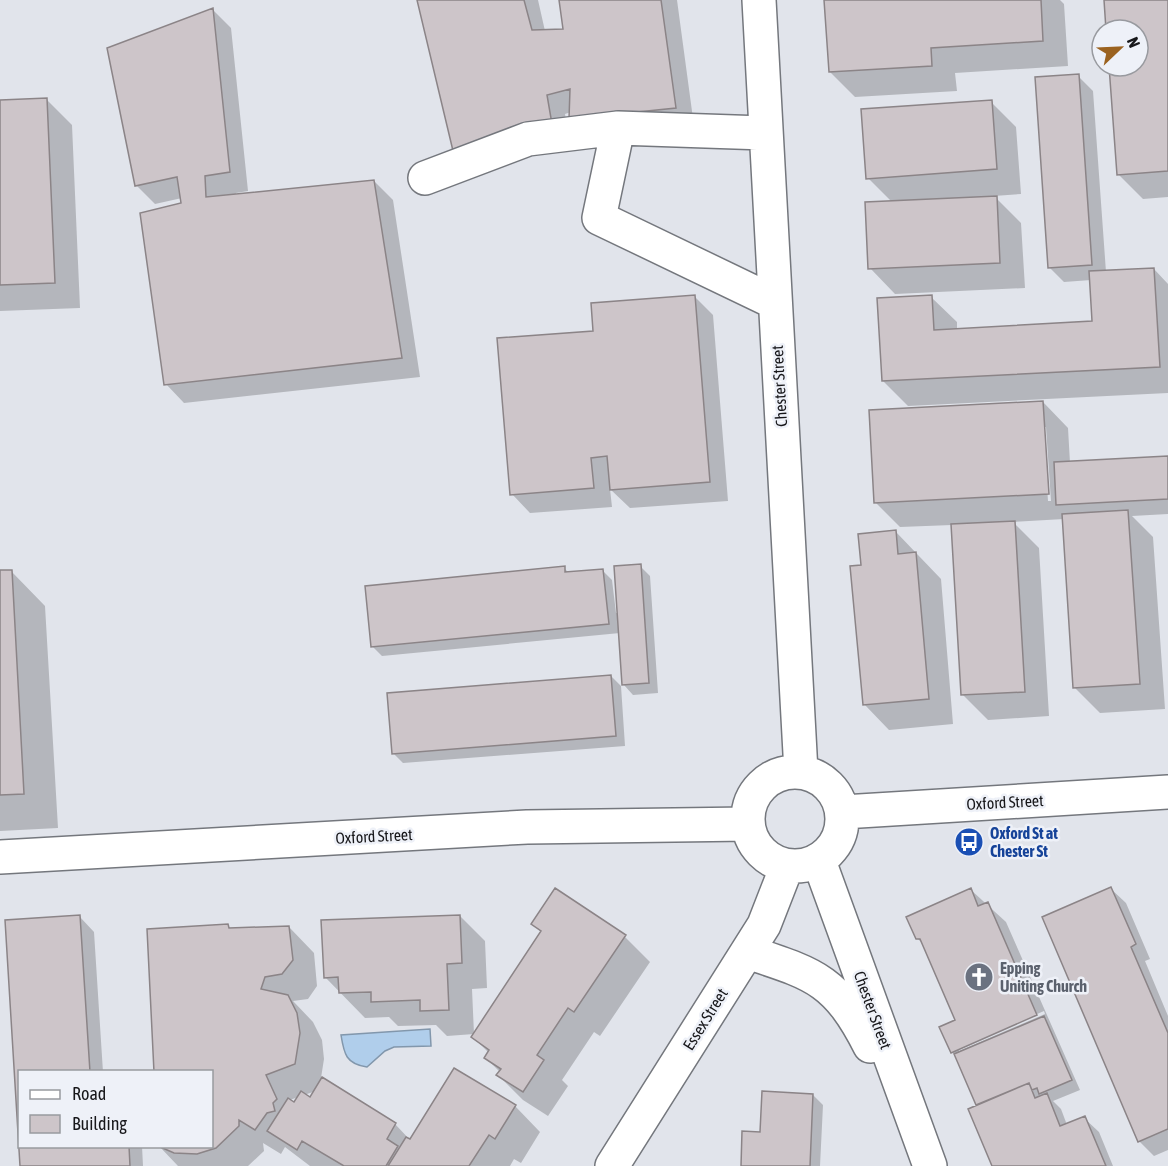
<svg xmlns="http://www.w3.org/2000/svg" width="1168" height="1166" viewBox="0 0 1168 1166" font-family="'Asap Condensed',sans-serif">
<style>
.water{fill:#b0ceeb;stroke:#8297ac;stroke-width:1.5}
.shadow{fill:#0003;fill-rule:evenodd}
.building{fill:#cdc5c9;stroke:#8b8487;stroke-width:1.5}
.lines{fill:none;stroke-linecap:round;stroke-linejoin:round}
.minor-casing{stroke:#74777d;stroke-width:36}
.minor{stroke:#fff;stroke-width:33}
.labels{text-anchor:middle;dominant-baseline:central;stroke-width:5;stroke-linejoin:round;paint-order:stroke}
.street-label{font-size:16px;fill:#17171a;stroke:#eef1f8}
.transit-label{font-size:16px;font-weight:bold;fill:#164399;stroke:#eef1f8;text-anchor:start}
.worship-label{font-size:16px;font-weight:bold;fill:#5b616d;stroke:#eef1f8;text-anchor:start}
</style>
<rect width="100%" height="100%" fill="#e1e4eb"/>
<path class="water" d="M430,1029L431,1046L394,1047L385,1051L367,1067C346,1064 344,1054 341,1035Z"/>
<path class="shadow" d="M418,0H538L545,31L565,30L560,0H677L694,126L571,112L565,114L570,142Z
M826,0H1060L1064,4L1068,66L955,73L957,91L855,97L830,72Z
M1106,0H1168V197L1143,199L1118,174L1110,66H1138V30H1108Z
M213,10L231,28L248,191L236,193V195L374,181L393,200L420,377L184,403L166,384L182,198L155,204L136,185Z
M1078,76L1093,91L1106,272L1154,269L1168,284V393L908,406L883,381L931,297L957,322V330L1093,323L1091,280L1064,282L1049,267Z
M47,100L72,125L80,308L0,311V102Z
M991,102L1016,127L1021,194L994,196L1021,223L1025,288L895,294L870,268L892,202L868,178Z
M694,296L713,315L728,501L630,508L610,489L612,507L530,513L512,494L594,332Z
M1043,402L1068,428L1070,463L1168,457V514L1132,516L1153,537L1165,709L1100,713L1075,688L1064,519L1013,522L1039,548L1049,716L988,720L962,694L952,525L900,527L875,502ZM1043,427H1046L1051,501H1048Z
M896,532L941,579L953,724L889,730L864,704L862,567Z
M640,566L650,576L658,693L633,695L624,685L620,633L382,656L372,646L564,568L569,573L602,570L612,580L616,613H618Z
M11,571L45,606L58,828L0,831V572Z
M611,676L621,686L625,746L403,763L393,753Z
M1111,889L1126,903L1150,959L1145,961L1168,1016V1150L1154,1156L1139,1141Z
M556,890L625,937L650,962L600,1036L594,1032L562,1080L568,1086L548,1116L523,1100L498,1075L500,1072L486,1058L489,1053L473,1037L542,933L533,924Z
M971,890L1006,922L1080,1090L1053,1101L1061,1109L1067,1125L1084,1118L1099,1132L1113,1166H994L978,1106L957,1057L952,1052L957,1020L925,946L917,938ZM1044,1011L1045,1014L959,1051V1048Z
M460,916L485,941L487,988L472,989L474,1034L447,1036L436,1025L398,1026L389,1017L365,1018L325,977Z
M80,917L94,932L103,1072H20L7,921Z
M228,926L232,930L289,927L314,953L317,986L308,999L293,1001L313,1022L322,1040L324,1059L321,1078L395,1124L411,1141L515,1106L540,1132L521,1163L514,1159L510,1166H310L285,1147L281,1154L263,1143L264,1151L248,1166H178L159,1146H212V1072ZM316,1091L311,1099L304,1095ZM298,1097L294,1104L290,1100Z
M813,1095L823,1105L820,1166H742L762,1133Z
M21,1146H142L143,1166H22Z"/>
<path class="building" d="M417,0H524L532,30L563,29L559,0H661L676,108L569,119L570,89L547,95L552,124L454,155Z
M824,0H1041L1043,41L931,48L932,66L829,72Z
M1104,0H1168V171L1117,175L1109,66H1138V30H1106Z
M213,8L230,172L205,176L206,197L374,180L402,358L164,385L140,213L181,203L177,177L135,186L107,48Z
M1079,74L1092,265L1048,268L1035,77Z
M47,98L55,283L0,285V100Z
M992,100L997,169L866,179L861,109Z
M997,196L1000,263L868,269L865,202Z
M1154,268L1160,367L882,381L877,298L932,295L934,330L1092,321L1089,271Z
M695,295L710,482L610,490L607,456L591,458L594,488L510,495L497,338L593,331L591,303Z
M1043,401L1049,494L874,503L869,410Z
M1168,456V499L1056,505L1054,462Z
M1128,510L1140,684L1073,688L1062,514Z
M1015,521L1025,692L961,695L951,524Z
M896,530L898,554L916,552L929,699L863,705L850,566L861,565L858,534Z
M641,564L649,683L622,685L614,566Z
M565,566V572L603,569L609,624L371,647L365,586Z
M0,570H12L24,794L0,795Z
M611,675L616,736L392,754L387,693Z
M1111,887L1136,944L1131,947L1168,1033V1129L1138,1142L1042,917Z
M555,888L626,935L574,1012L568,1008L537,1055L544,1060L523,1092L496,1075L501,1069L484,1058L489,1050L471,1037L541,931L531,924Z
M971,888L978,906L988,902L1037,1015L951,1053L939,1027L955,1020L920,939H916L906,917Z
M80,915L90,1072H20V1146H129L130,1166H20L5,920Z
M460,915L462,963L447,964L449,1010L420,1011V1000L371,1002V992L339,993L338,977L324,978L321,920Z
M460,915L462,963L447,964L449,1010L420,1011V1000L371,1002V992L339,993L338,977L324,978L321,920Z
M228,924L229,928L289,926L293,960L282,974L265,977L261,989L288,995L297,1013L300,1033L295,1064L266,1075L277,1099L273,1103L275,1111L267,1113L255,1130L239,1120V1126L216,1148L197,1154L174,1153L158,1146H212V1072H154L147,929Z
M228,924L229,928L289,926L293,960L282,974L265,977L261,989L288,995L297,1013L300,1033L295,1064L266,1075L277,1099L273,1103L275,1111L267,1113L255,1130L239,1120V1126L216,1148L197,1154L174,1153L158,1146H212V1072H154L147,929Z
M1044,1016L1072,1080L1039,1094L1037,1088L1032,1090L1029,1083L976,1105L954,1054Z
M454,1068L516,1105L495,1139L489,1135L469,1166H388L406,1137L410,1139Z
M322,1077L396,1123L387,1139L398,1146L386,1166H344L302,1141L297,1150L267,1131L288,1098L294,1102L301,1091L310,1097Z
M1029,1083L1035,1098L1047,1093L1060,1126L1085,1116L1106,1166H992L968,1109Z
M762,1091L813,1094L810,1166H741L742,1131L760,1132Z"/>
<g class="lines">
<g class="minor-casing">
<path id="minor" d="M759,0L801,772
M766,133L618,128L599,218L774,302
M425,178L528,139L618,128
M748 819a47 47 0 1 1 94 0a47 47 0 1 1-94 0Z
M843,812L1168,792
M0,857L527,827L748,824
M819,861L930,1166
M747,952C814,974 836,979 870,1046
M612,1166L764,925L787,866"/>
</g>
<use href="#minor" class="minor"/>
</g>
<defs>
<g id="bus-disc" transform="scale(1.5)"><circle r="9.5" fill="#1a4fb4" stroke="#eef1f8"/><path d="M-5-6H5V4H4V6H2V4H-2V6H-4V4H-5ZM-3.5-4V0h7V-4ZM-3.5 1.2v1.5H-2V1.2ZM2 1.2v1.5H3.5V1.2Z" fill="#fff"/></g>
<g id="church-disc" transform="scale(1.5)"><circle r="9.5" fill="#6b7280" stroke="#eef1f8"/><path d="M-1.2-6h2.4v3.5h3.3v2.4h-3.3V6h-2.4V-.1h-3.3v-2.4h3.3Z" fill="#fff"/></g>
</defs>
<g fill-rule="evenodd">
<use href="#bus-disc" x="969" y="842"/>
<use href="#church-disc" x="979" y="977"/>
</g>
<g class="labels">
<g class="street-label">
<text transform="translate(779 386) rotate(-93)">Chester Street</text>
<text transform="translate(1005 802) rotate(-3)">Oxford Street</text>
<text transform="translate(374 836) rotate(-3)">Oxford Street</text>
<text transform="translate(873 1010) rotate(70)">Chester Street</text>
<text transform="translate(705 1019) rotate(-58)">Essex Street</text>
</g>
<g class="transit-label">
<text x="990" y="833">Oxford St at<tspan x="990" dy="18">Chester St</tspan></text>
</g>
<g class="worship-label">
<text x="1000" y="968">Epping<tspan x="1000" dy="18">Uniting Church</tspan></text>
</g>
</g>
<rect x="18" y="1070" width="195" height="78" fill="#eef1f8" stroke="#989a9f" stroke-width="1.5"/>
<rect x="30" y="1090" width="30" height="9" fill="#ffffff" stroke="#989a9f" stroke-width="1.5"/>
<text x="72" y="1100" font-size="18" fill="#17171a">Road</text>
<rect x="30" y="1115" width="30" height="18" fill="#cdc5c9" stroke="#989a9f" stroke-width="1.5"/>
<text x="72" y="1130" font-size="18" fill="#17171a">Building</text>
<g transform="translate(1120 48) rotate(67)"><circle r="28" fill="#eef1f8" stroke="#989a9f" stroke-width="1.5"/>
<path d="M0-4.5L10 22L0 15L-10 22Z" fill="#9b621f"/>
<text y="-9" font-size="16" font-weight="bold" text-anchor="middle" fill="#17171a">N</text>
</g>
</svg>
